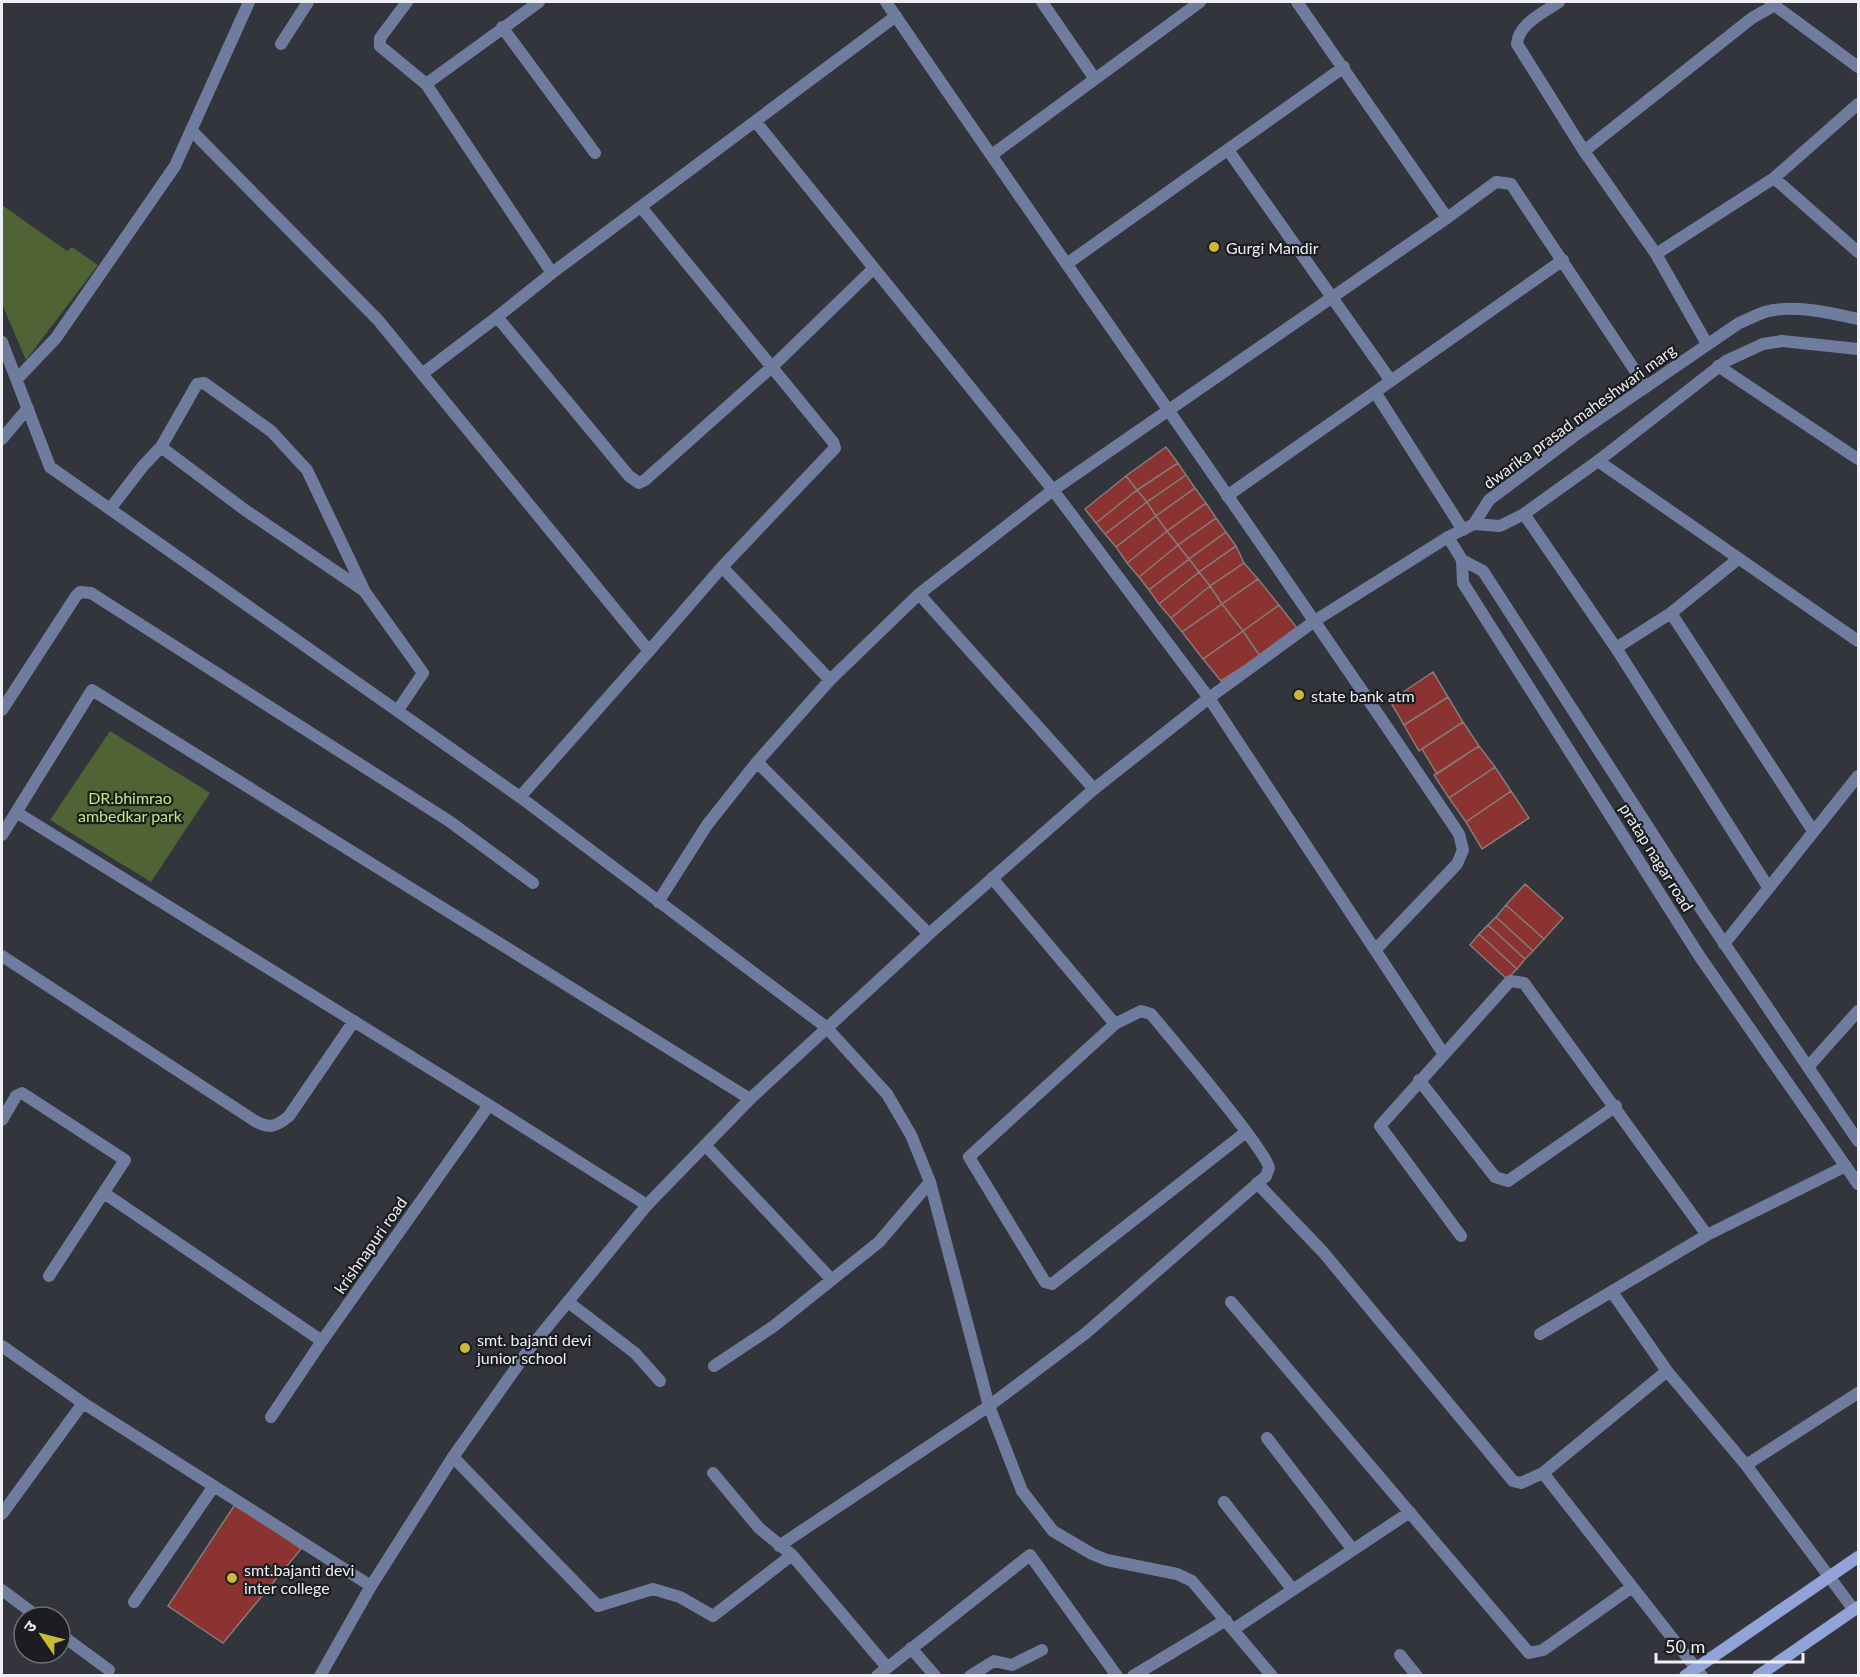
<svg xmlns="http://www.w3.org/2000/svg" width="1860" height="1677" viewBox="0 0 1860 1677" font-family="Lato,'Noto Sans Devanagari',sans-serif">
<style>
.green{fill:#4f6334}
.building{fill:#8a3331;stroke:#867b7a;stroke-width:1.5}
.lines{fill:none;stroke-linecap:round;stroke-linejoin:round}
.minor{stroke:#707c9e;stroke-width:12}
.tertiary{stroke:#707c9e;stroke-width:12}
.secondary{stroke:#91a3d9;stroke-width:12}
.poi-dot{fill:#cbba39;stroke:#1c1d20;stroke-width:2}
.labels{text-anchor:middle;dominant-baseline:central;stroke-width:4.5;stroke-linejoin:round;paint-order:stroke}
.poi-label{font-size:16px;fill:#edeff4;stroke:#1c1d20;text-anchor:start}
.street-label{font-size:16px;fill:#edeff4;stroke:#1c1d20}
.park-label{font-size:16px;fill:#bceb7b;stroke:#1c1d20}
</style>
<rect width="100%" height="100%" fill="#33353c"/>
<path class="green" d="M2,205L67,251L72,247L98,265L26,360L2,304Z
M110,731L210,793L151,882L50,820Z"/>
<path class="building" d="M1166,447L1178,463L1137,490L1126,476Z
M1178,463L1186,475L1147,502L1137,490Z
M1186,475L1195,488L1156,516L1147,502Z
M1126,476L1137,490L1096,523L1085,509Z
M1195,488L1206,503L1167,531L1156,516Z
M1137,490L1147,502L1105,534L1096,523Z
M1147,502L1156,516L1116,547L1105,534Z
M1206,503L1216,518L1178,545L1167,531Z
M1156,516L1167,531L1127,563L1116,547Z
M1216,518L1226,532L1189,559L1178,545Z
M1167,531L1178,545L1139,577L1127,563Z
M1226,532L1236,546L1199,572L1189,559Z
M1178,545L1189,559L1149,590L1139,577Z
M1236,546L1244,563L1210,586L1199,572Z
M1189,559L1199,572L1159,604L1149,590Z
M1244,563L1258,579L1222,604L1210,586Z
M1199,572L1210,586L1171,618L1159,604Z
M1258,579L1279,605L1243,631L1222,604Z
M1210,586L1222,604L1182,632L1171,618Z
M1222,604L1243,631L1203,659L1182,632Z
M1279,605L1297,628L1260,656L1243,631Z
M1243,631L1260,656L1221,681L1203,659Z
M1433,672L1448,697L1404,725L1390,701Z
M1448,697L1463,722L1419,751L1404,725Z
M1463,722L1479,746L1437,774L1422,749Z
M1479,746L1495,767L1449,798L1434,775Z
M1495,767L1511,791L1466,822L1449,798Z
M1511,791L1529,818L1482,849L1466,822Z
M1525,884L1563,918L1544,939L1506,905Z
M1506,905L1544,939L1533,951L1496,917Z
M1496,917L1533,951L1525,959L1488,925Z
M1488,925L1525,959L1517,969L1479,934Z
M1479,934L1517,969L1507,979L1470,945Z
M236,1503L301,1549L223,1643L168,1606Z"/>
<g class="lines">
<path class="minor" d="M407,2L380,38V46L426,84L552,273L896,16
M886,2C1075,280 1272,554 1459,834L1463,850L1457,864L1376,949
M1042,2L1095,79
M1559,2C1544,12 1518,24 1517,44L1584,151L1656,254L1707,344
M1770,2L1858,67
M502,27L595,153
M281,44L308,2
M426,84L539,2
M756,122L1053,490L1447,218L1297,2
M191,130L378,320L649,651L520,797
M1228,150L1391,381
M1584,151L1752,18L1775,5
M993,154L1200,2
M1774,178L1858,252
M641,207L833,442L835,448L722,567L649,651
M1447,218L1496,182L1511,184L1646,387
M1656,254L1774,178L1858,104
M1068,263L1344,67
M552,273L497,317L629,476L639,483L645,480L773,366L874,268
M2,342L50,467L520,797L826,1027L887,1094L911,1135L930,1182L989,1406L1022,1491L1053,1531L1092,1554L1107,1560L1177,1574L1192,1581L1272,1676
M1718,366L1858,459
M422,374L497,317
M17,379L56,338L175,166L249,2
M1375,392L1463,530
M2,439L28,408
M161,447L245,510L363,590
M1598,461L1858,641
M1227,496L1563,260
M110,509L143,466L161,447L197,384L204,383L271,431L307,470L365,592L423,673L398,710
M1524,514L1616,648L1768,887
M722,567L830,680L919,594L1053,490L1209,698L1443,1053
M919,594L1094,789
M1671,613L1813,831
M1616,648L1671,613L1738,559
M2,710L76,596L80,592L91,593L449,821L533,883
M757,762L929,934
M16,812L489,1105
M2,835L92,690L750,1099
M992,878L1115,1024
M658,902L707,825L757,762L830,680
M1724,944L1858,776
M2,956L255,1121C269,1129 276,1127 289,1116L354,1021
M1808,1067L1858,1011
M1419,1080L1495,1177L1508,1181L1616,1106
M2,1120L16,1096L22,1093L125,1160L49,1276
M706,1146L832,1280
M1257,1183L1323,1252L1513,1481L1521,1483L1543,1473
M104,1193L322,1341L489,1105L647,1205
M1461,1236L1380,1126L1510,981L1524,983L1707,1235L1846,1166
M1612,1292L1667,1371
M568,1302L635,1353L660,1381
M1231,1302L1529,1653L1543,1650L1632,1587
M1540,1334L1707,1235
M2,1346L83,1403L371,1586
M714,1366L774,1326L879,1242L930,1182
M271,1417L322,1341
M1267,1438L1353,1550
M453,1457L598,1606L653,1589L680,1597L713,1616L792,1555
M1746,1465L1858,1393
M713,1473L759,1528L792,1555L886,1666
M1224,1502L1293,1590
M2,1514L83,1403
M779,1546L989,1406L1086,1333L1266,1176L1269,1168C1267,1151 1169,1036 1151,1014L1141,1011L1115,1024L969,1157L1045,1282L1052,1284L1246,1132
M2,1590L38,1617
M134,1602L214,1486
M1234,1629L1410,1512
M60,1634L109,1670
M911,1648L935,1676
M1400,1655L1417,1676
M877,1676L1030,1555L1117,1676
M970,1676L994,1661L1012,1665L1042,1650
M1133,1676L1226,1620
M1702,1676L1543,1473L1667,1371L1746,1465L1854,1610"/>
<path class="tertiary" d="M1474,524L1489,500L1577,434L1739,323C1747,320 1756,315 1765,312C1794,304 1830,313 1858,319
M1474,524L1500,526L1524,514L1598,461L1726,361L1763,344L1782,341L1858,349
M1448,537L1462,560L1463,583L1700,957L1858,1184
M1462,560L1483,571L1703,912L1858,1141
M320,1676L371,1586L453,1457L530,1348L647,1205L750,1099L929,934L1094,789L1209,698L1316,620L1448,537L1474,524"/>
<path class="secondary" d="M1685,1676L1858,1557
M1758,1676L1858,1607"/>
</g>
<g class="poi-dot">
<circle cx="1214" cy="247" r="6"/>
<circle cx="1299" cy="695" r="6"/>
<circle cx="465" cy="1348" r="6"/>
<circle cx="232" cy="1578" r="6"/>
</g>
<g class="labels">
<g class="poi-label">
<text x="1226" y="247">Gurgi Mandir</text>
<text x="1311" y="695">state bank atm</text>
<text x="477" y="1339">smt. bajanti devi<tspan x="477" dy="18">junior school</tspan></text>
<text x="244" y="1569">smt.bajanti devi<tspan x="244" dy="18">inter college</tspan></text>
</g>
<g class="street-label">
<text transform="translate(1579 416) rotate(-36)">dwarika prasad maheshwari marg</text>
<text transform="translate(1657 857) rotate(58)">pratap nagar road</text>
<text transform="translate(370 1245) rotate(-55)">krishnapuri road</text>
</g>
<g class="park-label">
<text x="130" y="797">DR.bhimrao<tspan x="130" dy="18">ambedkar park</tspan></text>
</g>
</g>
<rect width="1860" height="1677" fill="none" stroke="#edeff4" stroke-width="6"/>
<g transform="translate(42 1635) rotate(305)"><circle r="28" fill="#1c1d20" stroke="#707175" stroke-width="1.5"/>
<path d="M0-4.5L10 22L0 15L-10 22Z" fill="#cbba39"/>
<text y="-9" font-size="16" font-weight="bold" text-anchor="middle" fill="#edeff4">उ</text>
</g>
<path d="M1656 1653v9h147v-9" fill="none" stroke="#edeff4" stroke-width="3"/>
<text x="1665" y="1653" font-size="18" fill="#edeff4" stroke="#1c1d20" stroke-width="4.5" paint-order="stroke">50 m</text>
</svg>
